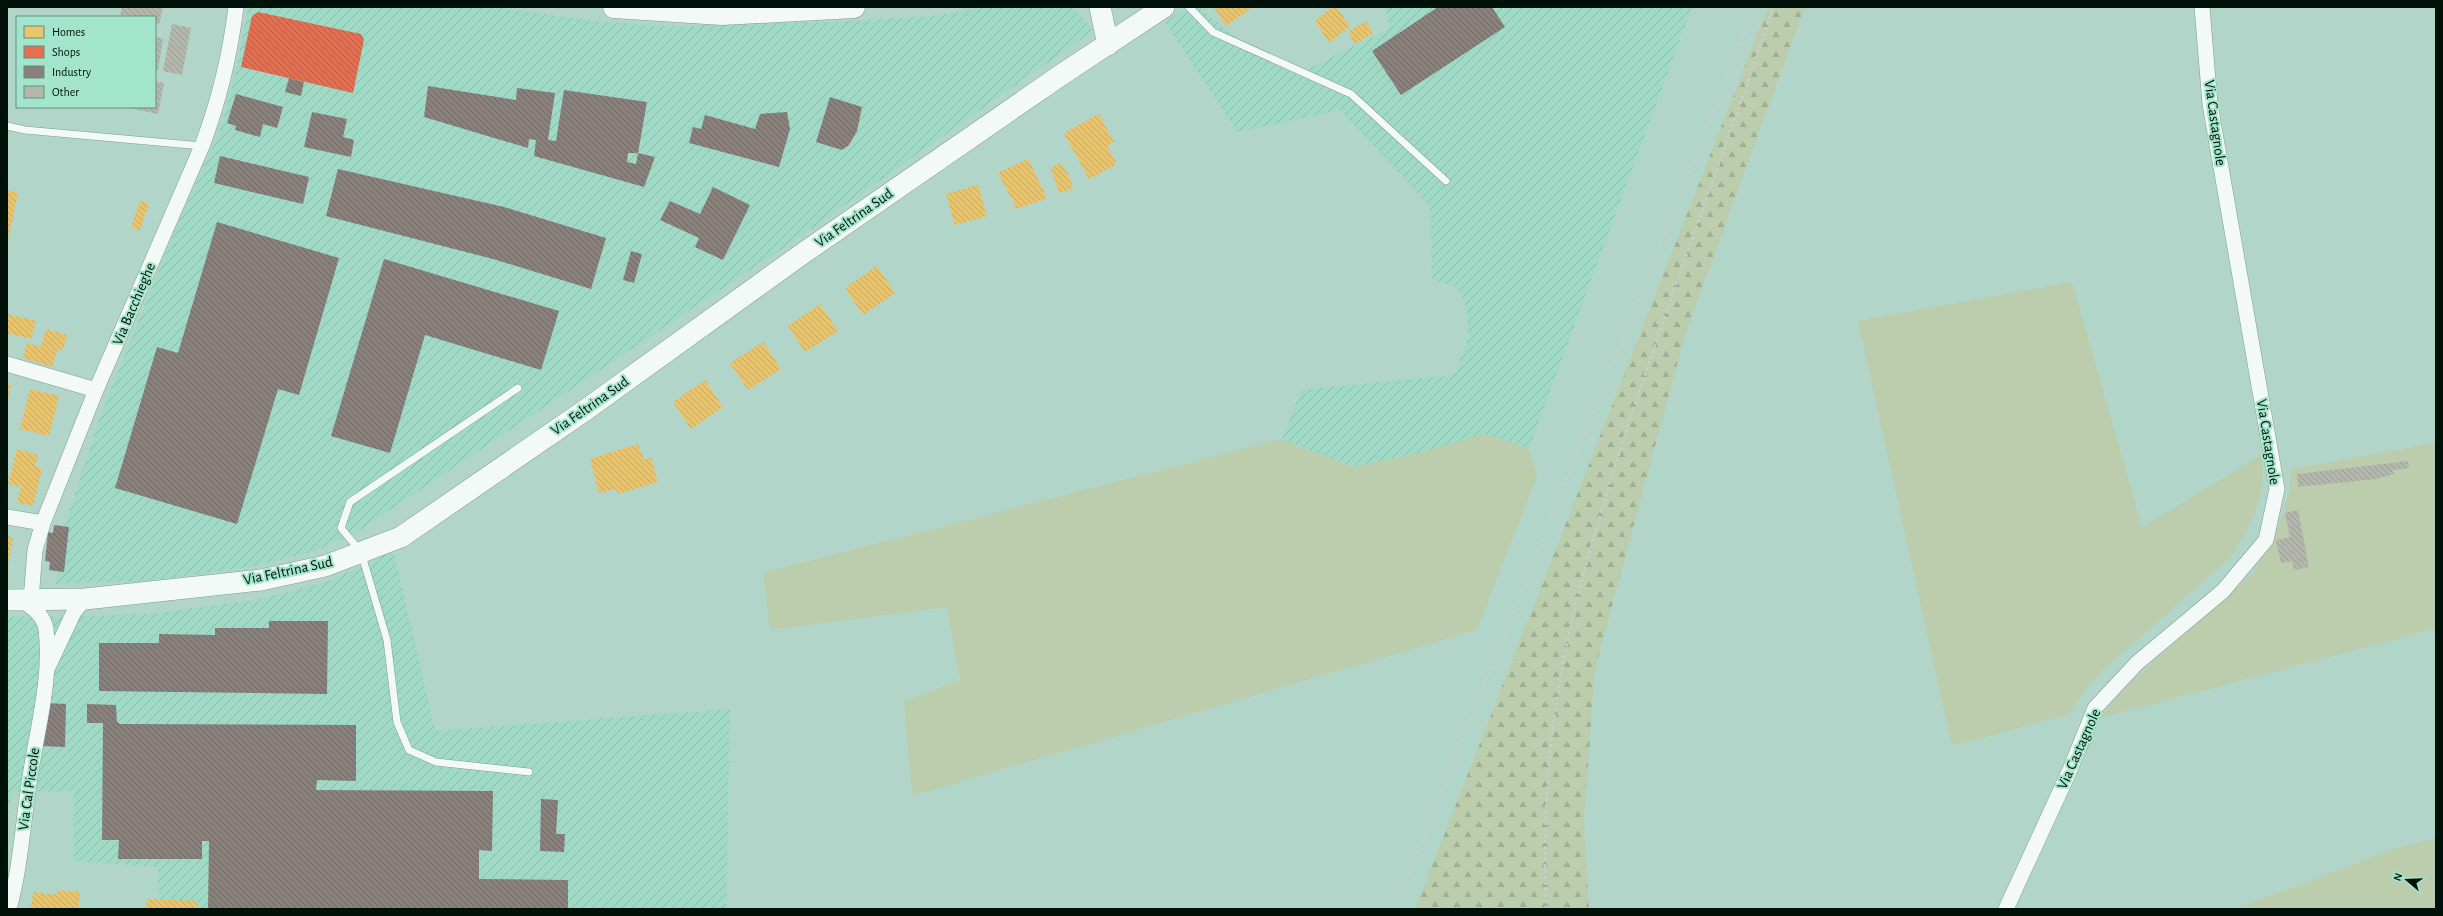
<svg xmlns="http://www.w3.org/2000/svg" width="2443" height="916" viewBox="0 0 2443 916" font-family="'Alegreya Sans',sans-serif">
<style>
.industrial{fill:url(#industrial-furrows)}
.grass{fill:#bbcdad}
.forest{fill:url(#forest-firs)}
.homes{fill:url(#homes-back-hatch)}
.shops{fill:url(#shops-back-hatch)}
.industry{fill:url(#industry-back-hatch)}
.building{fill:url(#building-back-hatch)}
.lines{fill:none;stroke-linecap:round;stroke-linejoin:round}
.service-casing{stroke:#809d93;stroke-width:8}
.minor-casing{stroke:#809d93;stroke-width:16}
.secondary-casing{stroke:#809d93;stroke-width:22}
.primary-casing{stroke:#809d93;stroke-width:23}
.path{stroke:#c5d0cb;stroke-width:2.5;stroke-dasharray:3 3;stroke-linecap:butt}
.service{stroke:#f3f9f7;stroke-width:7}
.minor{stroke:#f3f9f7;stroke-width:15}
.secondary{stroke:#f3f9f7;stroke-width:21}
.primary{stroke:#f3f9f7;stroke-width:22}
.labels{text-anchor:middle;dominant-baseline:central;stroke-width:4;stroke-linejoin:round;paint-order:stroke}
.street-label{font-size:15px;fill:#001109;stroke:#a2e4cc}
</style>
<defs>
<pattern id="industrial-furrows" width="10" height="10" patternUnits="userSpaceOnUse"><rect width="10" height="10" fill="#a0dac6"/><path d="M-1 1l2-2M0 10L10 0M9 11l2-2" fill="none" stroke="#88baa9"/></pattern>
<pattern id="forest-firs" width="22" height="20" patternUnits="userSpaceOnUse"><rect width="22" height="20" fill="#bbcdad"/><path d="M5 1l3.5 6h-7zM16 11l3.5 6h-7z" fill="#9faf94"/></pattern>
<pattern id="homes-back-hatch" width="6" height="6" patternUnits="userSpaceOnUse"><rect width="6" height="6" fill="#e9c46a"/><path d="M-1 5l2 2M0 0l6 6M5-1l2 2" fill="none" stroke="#c6a75b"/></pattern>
<pattern id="shops-back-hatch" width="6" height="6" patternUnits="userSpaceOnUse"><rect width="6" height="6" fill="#e76f51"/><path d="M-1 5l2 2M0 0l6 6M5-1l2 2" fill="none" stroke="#b95a41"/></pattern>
<pattern id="industry-back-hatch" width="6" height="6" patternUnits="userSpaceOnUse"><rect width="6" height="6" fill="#8a817c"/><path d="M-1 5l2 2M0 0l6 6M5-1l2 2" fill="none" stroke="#6e6864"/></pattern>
<pattern id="building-back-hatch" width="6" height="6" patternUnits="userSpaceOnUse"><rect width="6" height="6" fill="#b4b8ac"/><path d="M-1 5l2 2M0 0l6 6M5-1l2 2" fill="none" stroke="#999d93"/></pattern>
</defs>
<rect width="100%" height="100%" fill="#b1d5c8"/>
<path class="industrial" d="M248,7H495L595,21L681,27L736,23L834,22L941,15L987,7H1073L1093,31L785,247L357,532L315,551L250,567L146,581L56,584L63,531L100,417L173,235L219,132L235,76Z
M1187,7H1199L1236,38L1297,74L1389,29L1386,7H1692L1529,448L1484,434L1419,453L1352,467L1282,439L1301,390L1454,375L1469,337L1466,306L1458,288L1432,279L1430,206L1340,110L1237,132L1165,22Z
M393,549L435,731L730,709L726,909H159L158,867L74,861V791L12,792L7,820V616L42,617L149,614L256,600L326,582L373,561Z"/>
<path class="grass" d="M2072,282L2142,527L2261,455C2269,493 2250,528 2230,558L2104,669L2085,690L2070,714L1952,746L1858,321Z
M1484,434L1529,448L1537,476L1477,630L912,796L904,702L960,680L947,607L770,630L763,573L1282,439L1352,467L1419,453Z
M2436,443V638L2434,629L2100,718L2123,689L2251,575L2267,550L2279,525L2290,490L2291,469Z
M2436,838V909H2236L2394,849Z"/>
<path class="forest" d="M1768,7H1805L1685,335L1595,669L1584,823L1589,909H1415Z"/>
<path class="homes" d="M1214,7H1253L1226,26Z
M1332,7H1336L1350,26L1329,43L1315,21Z
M1366,21L1373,33L1355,44L1348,32Z
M1099,114L1114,142L1107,146L1117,164L1089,179L1064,133Z
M1028,159L1047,198L1017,209L998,173Z
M1060,163L1068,174L1073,188L1059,193L1051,168Z
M978,185L987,216L955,225L946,194Z
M7,190L18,193L8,240H7Z
M140,201L149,203L140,230L131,227Z
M877,266L895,293L863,315L845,288Z
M820,304L838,331L805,352L788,326Z
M7,314L36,321L31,339L7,333Z
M46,329L67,335L63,350L58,348L52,367L23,358L27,343L41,347Z
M763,342L781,369L748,390L730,363Z
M705,380L723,407L691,429L673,402Z
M7,383L11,384L8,399L7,398Z
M30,389L59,396L49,436L20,429Z
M638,444L644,460L651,457L658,482L618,494L616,489L599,493L590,459Z
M17,449L38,455L35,467L42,468L33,506L17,502L21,487L8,484Z
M7,536L13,538L8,564H7Z
M57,890L80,892L78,909H31L33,892L57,895Z
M147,899L198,901V909H146Z"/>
<path class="shops" d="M258,12L361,34L364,40L353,93L241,67L252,16Z"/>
<path class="industry" d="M1438,7H1492L1505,27L1401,95L1372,51Z
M289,78L304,82L301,96L285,92Z
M428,86L516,100L517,88L555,93L548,140L556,141L564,90L647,102L638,153H628L627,162L636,164L638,153L655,157L644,187L534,156L536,140L529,139L528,148L424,117Z
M236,94L283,107L277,128L263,124L260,137L235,130L236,126L227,123Z
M830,97L862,107L857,131L849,145L842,150L816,142Z
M312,112L347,119L343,137L354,140L351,157L304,147Z
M787,112L790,129L779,167L689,143L693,127L701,129L705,115L755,129L760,114Z
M220,156L309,177L303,204L214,183Z
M338,169L504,207L606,238L591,289L493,259L326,216Z
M713,187L750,205L723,260L695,247L699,238L660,220L670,201L700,214Z
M217,222L339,258L299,395L278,389L237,524L115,488L157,347L178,353Z
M631,251L642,254L634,283L623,280Z
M384,259L559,311L541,370L425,335L390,453L331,436Z
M54,525L69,527L64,572L49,570L50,562L45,561L48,532L53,533Z
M269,621H328L327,694L99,691V643H159V634L215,635V628H269Z
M46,703L66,704L65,747L40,746Z
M87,704L116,705L117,722L120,724L356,725V781L317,780L316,790L493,791L492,851L479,850V879L568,880V909H208L209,841H202V859H118L119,840H102L103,723H87Z
M541,799L558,800L556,834H565L564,852L540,851Z"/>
<path class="building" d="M122,7H156L163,8L159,24H155V17L120,15Z
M172,24L191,28L182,75L163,71Z
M155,37L163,39L158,70L155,69Z
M155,81L164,83L158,114L130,108L155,107Z
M2408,461L2409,468L2393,470L2394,474L2376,479L2298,487L2297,474Z
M2298,510L2309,567L2294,570L2292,561L2281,563L2276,540L2290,537L2285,513Z"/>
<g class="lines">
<g class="service-casing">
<path id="service" d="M1189,7L1213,32L1351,94L1446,181
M7,126L25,130L202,146
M518,388L350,502L341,528L361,552L387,640L397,722L409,750L436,762L529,772"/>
</g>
<g class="minor-casing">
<path id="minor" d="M7,364L96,390
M7,517L43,523
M31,600L35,550L43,523L96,390L202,146C219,101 230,55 236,7
M48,667L74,612L85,599
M9,909C21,866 23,821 30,777C37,729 52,678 46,629C44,615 32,607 21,600
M2006,909L2069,772L2095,708L2137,663L2223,591L2266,540L2277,489L2210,104L2202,7"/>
</g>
<g class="secondary-casing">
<path id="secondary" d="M1100,7L1108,45
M7,600L85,599L261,580L325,566L401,537L584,411L802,254L1061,75L1164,7"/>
</g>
<g class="primary-casing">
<path id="primary" d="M614,7L722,14L854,7"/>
</g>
<path class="path" d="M1395,909L1755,7
M1546,909C1544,848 1545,787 1553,726C1564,639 1588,554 1614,470C1662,314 1722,162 1773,7"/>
<use href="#service" class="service"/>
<use href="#minor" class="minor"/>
<use href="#secondary" class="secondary"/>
<use href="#primary" class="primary"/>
</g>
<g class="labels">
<g class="street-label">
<text transform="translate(2215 123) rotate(82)">Via Castagnole</text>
<text transform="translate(854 218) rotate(-35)">Via Feltrina Sud</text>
<text transform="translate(134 304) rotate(-67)">Via Bacchieghe</text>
<text transform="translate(590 406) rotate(-35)">Via Feltrina Sud</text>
<text transform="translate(2268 442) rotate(81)">Via Castagnole</text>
<text transform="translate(288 571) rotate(-12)">Via Feltrina Sud</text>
<text transform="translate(2079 749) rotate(-66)">Via Castagnole</text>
<text transform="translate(29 789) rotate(-82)">Via Cal Piccole</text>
</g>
</g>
<rect width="2443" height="916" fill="none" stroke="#001109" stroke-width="16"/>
<rect x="16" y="16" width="140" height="92" fill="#a2e4cc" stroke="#61907e"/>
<rect x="24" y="26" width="20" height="12" fill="#e9c46a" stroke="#61907e"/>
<text x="52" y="36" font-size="12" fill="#001109">Homes</text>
<rect x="24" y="46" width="20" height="12" fill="#e76f51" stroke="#61907e"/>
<text x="52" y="56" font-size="12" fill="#001109">Shops</text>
<rect x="24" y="66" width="20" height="12" fill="#8a817c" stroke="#61907e"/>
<text x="52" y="76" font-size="12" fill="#001109">Industry</text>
<rect x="24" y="86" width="20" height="12" fill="#b4b8ac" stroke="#61907e"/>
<text x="52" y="96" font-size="12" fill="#001109">Other</text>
<g transform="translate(2407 880) rotate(289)" stroke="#a2e4cc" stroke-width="3" paint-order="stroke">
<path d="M0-3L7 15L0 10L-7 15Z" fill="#001109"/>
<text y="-6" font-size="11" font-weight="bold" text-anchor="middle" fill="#001109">N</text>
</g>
</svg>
